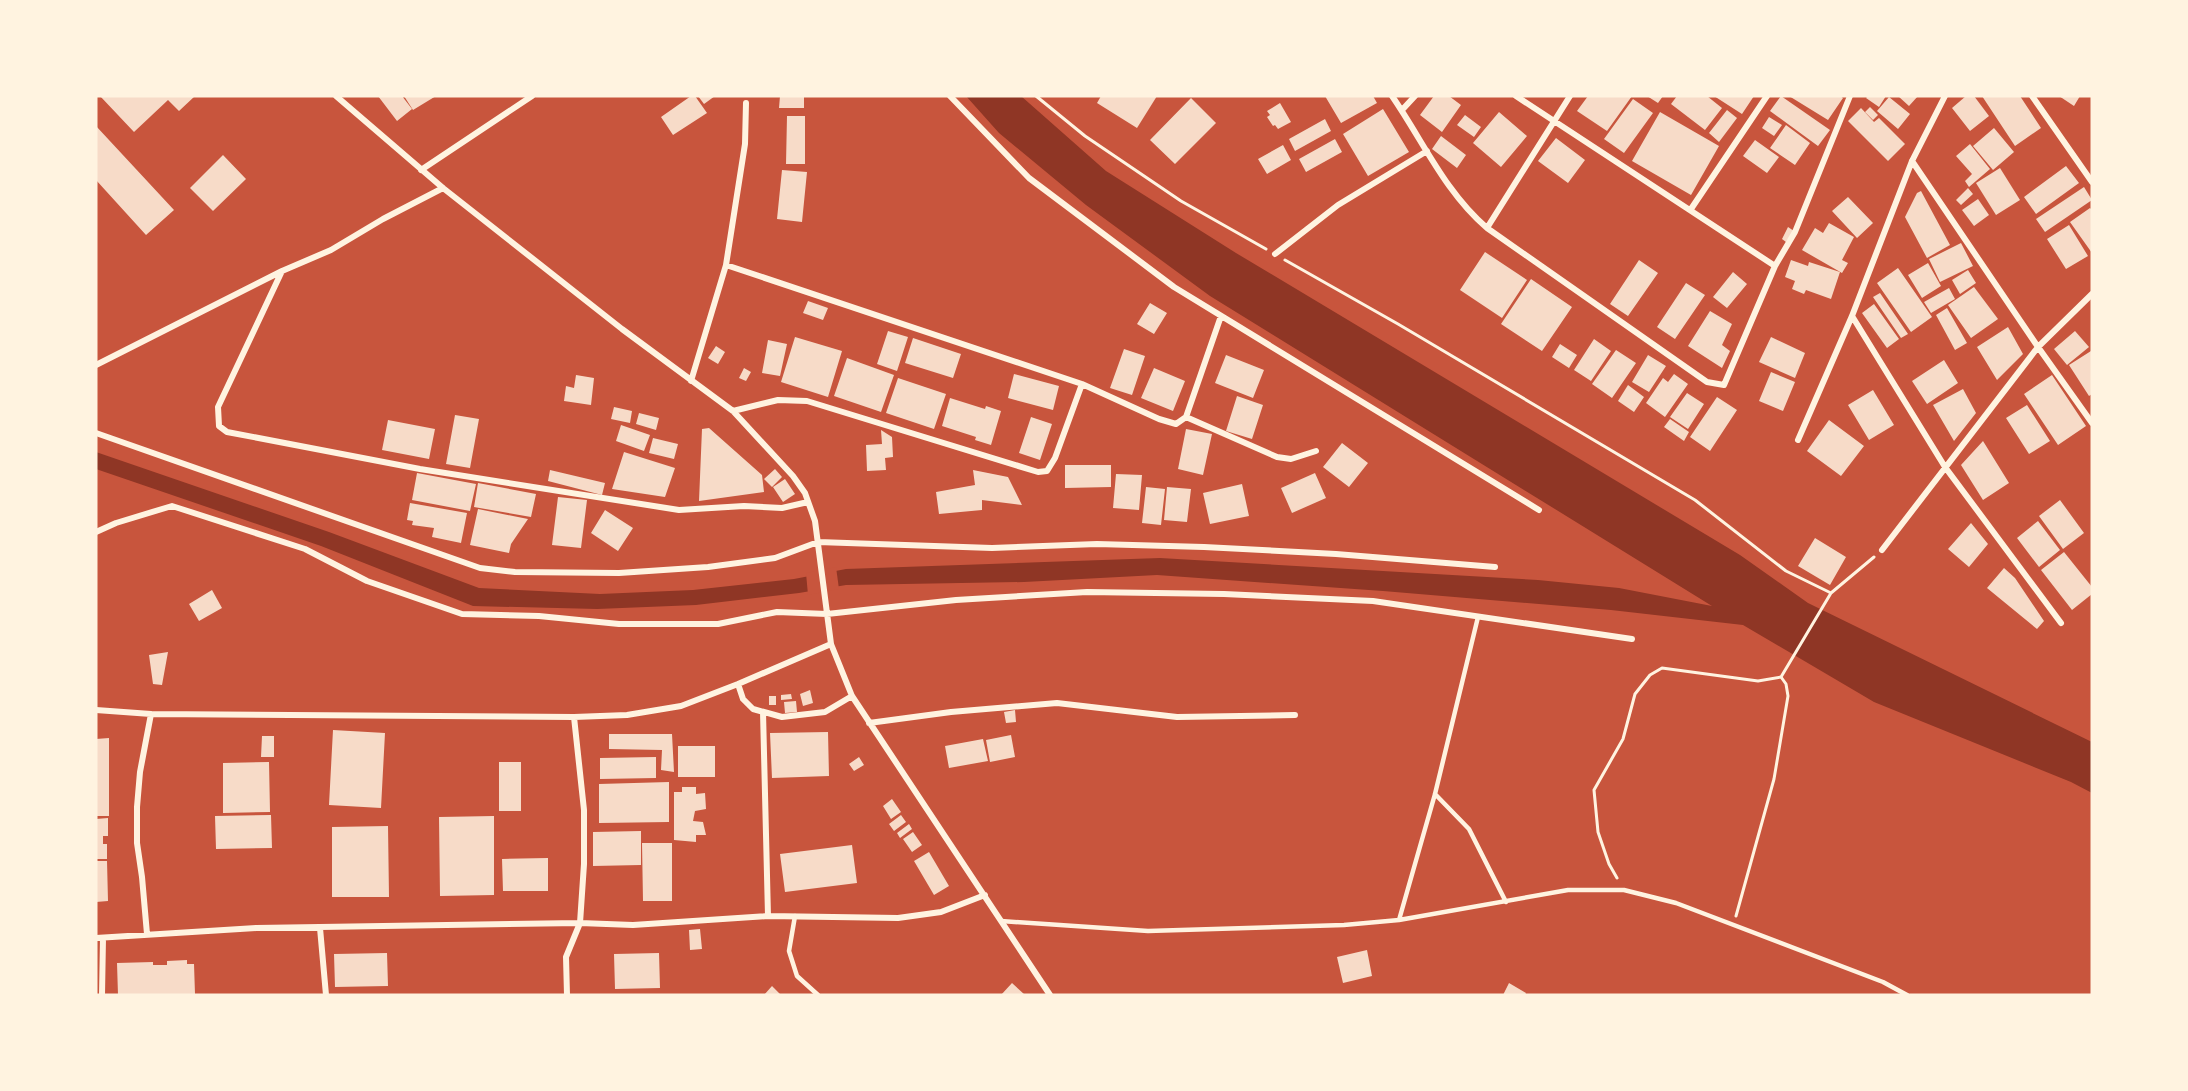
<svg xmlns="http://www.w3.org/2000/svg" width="2188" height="1091" viewBox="0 0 2188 1091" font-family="'Zilla Slab',serif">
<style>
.water{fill:#8f3625}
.pier{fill:#c8553d}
.building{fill:#f7dbc8}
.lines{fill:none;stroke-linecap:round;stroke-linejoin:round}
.path{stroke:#fff3e0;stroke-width:3}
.service{stroke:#fff3e0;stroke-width:4.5}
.minor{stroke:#fff3e0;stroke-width:6}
</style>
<rect width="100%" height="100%" fill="#c8553d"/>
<path class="water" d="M966,96H1021L1106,171L1236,253L1740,555L1808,603L2092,742V793L2071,782L1874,702L1743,625L1611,610L1383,591L1157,575L1024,582L846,585L799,593L696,605L597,609L473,606L321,546L96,469V452L329,532L479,588L600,594L693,590L794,579L846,569L1160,558L1538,580L1619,588L1712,606L1210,296L1086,205L999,133Z"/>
<path class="pier" d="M836,567L839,589L808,595L806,573Z"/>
<path class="building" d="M100,96L141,97L195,96L179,111L168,100L134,132Z
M378,96H402L412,109L397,121Z
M404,96H436L413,110Z
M691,96H695L707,113L673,135L661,117Z
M698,96H715L704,104Z
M780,96H804V108H779Z
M1101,96H1157L1137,128L1097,103Z
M1325,96H1373L1377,103L1341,123Z
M1434,96H1449L1461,105L1442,132L1420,115Z
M1588,96H1632L1607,131L1577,111Z
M1647,96H1663L1658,103Z
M1677,96H1707L1722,108L1705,130L1671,104Z
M1714,96H1754L1742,114Z
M1781,96L1830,130L1818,146L1770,111Z
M1789,96H1840L1843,98L1828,120Z
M1868,96H1886L1879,107L1866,98Z
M1898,96H1918L1909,106Z
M1966,96H1974L1989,116L1970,131L1952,108Z
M1982,96H2020L2041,128L2015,146Z
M2059,96H2080L2074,106Z
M1889,97L1910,114L1898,129L1877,111Z
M1191,98L1216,123L1175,164L1150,140Z
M1633,99L1653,113L1624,153L1604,139Z
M1280,103L1291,122L1278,129L1275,125L1273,126L1267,117L1270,115L1267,111Z
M1870,107L1878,115L1873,120L1865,112Z
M1861,108L1874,122L1879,118L1905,144L1888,161L1848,121Z
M1383,109L1409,152L1368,176L1343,134Z
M1727,110L1737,118L1719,142L1709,133Z
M1499,112L1527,136L1501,167L1473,143Z
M1660,112L1719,146L1691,195L1632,161Z
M1465,115L1481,127L1474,137L1457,125Z
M787,116H805V164H786Z
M1769,117L1782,125L1774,136L1762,128Z
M1325,119L1331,131L1295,151L1289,139Z
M1786,125L1810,143L1795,165L1770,148Z
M96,126L174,210L146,235L96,180Z
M1994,128L2014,152L1993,170L1973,146Z
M1441,136L1466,155L1457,168L1432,149Z
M1556,138L1585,160L1568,183L1538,161Z
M1335,139L1342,152L1306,172L1299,159Z
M1755,140L1779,157L1767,173L1743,156Z
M1970,144L1990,169L1969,187L1965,181L1972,174L1956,156Z
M1283,145L1291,160L1267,174L1258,159Z
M223,155L246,179L213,211L190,188Z
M2066,166L2079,183L2036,214L2024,197Z
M2000,168L2020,200L1996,215L1976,183Z
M782,170L807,172L802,222L777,219Z
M2084,187L2092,200L2045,232L2036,219Z
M1968,188L1973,194L1961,205L1956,200Z
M1921,191L1950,245L1927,258L1905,217L1917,193Z
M1848,197L1873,223L1857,238L1832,211Z
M1978,199L1989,215L1974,226L1962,210Z
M2090,208L2092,210V253L2070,222Z
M1829,223L1854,237L1842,260L1848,263L1842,273L1802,250L1815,228L1823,233Z
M2069,225L2088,256L2066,269L2047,239Z
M1788,227L1794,231L1786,242L1782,239Z
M1961,243L1973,266L1940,282L1929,259Z
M1485,252L1527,280L1502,318L1460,290Z
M1639,260L1658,273L1628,316L1610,304Z
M1791,260L1808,266L1809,262L1840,272L1831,299L1806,290L1804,294L1792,289L1795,281L1785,277Z
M1928,263L1941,286L1922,298L1908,275Z
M1898,268L1932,317L1911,332L1877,283Z
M1968,270L1976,283L1960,294L1952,280Z
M1733,272L1747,284L1727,308L1713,297Z
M1531,279L1572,307L1542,351L1501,324Z
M1686,283L1705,295L1675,339L1657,327Z
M1974,287L1998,319L1971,338L1948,305Z
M1949,288L1955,299L1931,313L1924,302Z
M1880,293L1908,334L1901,338L1873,297Z
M808,301L828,308L823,320L803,313Z
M1150,303L1167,313L1154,334L1137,324Z
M1874,304L1899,339L1887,348L1862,313Z
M1947,308L1967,343L1955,350L1936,315Z
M1710,311L1732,324L1722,345L1730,351L1722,368L1688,346Z
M2008,327L2023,354L1997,380L1977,347Z
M888,331L908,337L897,371L877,364Z
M2075,331L2089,347L2067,365L2054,349Z
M795,337L842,351L828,397L781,382Z
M1771,337L1805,353L1795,378L1759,362Z
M913,338L961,354L953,378L905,363Z
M1594,339L1611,351L1591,381L1574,370Z
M768,340L787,344L780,376L762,373Z
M1560,344L1577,355L1569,368L1552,357Z
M716,346L725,352L718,364L708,358Z
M1124,349L1145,356L1132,395L1110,388Z
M1616,350L1636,363L1612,398L1592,384Z
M2091,351L2092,394L2089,396L2069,365Z
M1226,355L1264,370L1253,398L1215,383Z
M1648,355L1666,366L1649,392L1632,382Z
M847,358L894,375L881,412L834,396Z
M1944,360L1958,383L1927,404L1912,381Z
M744,368L751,372L746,381L739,378Z
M1154,368L1185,381L1173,411L1141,398Z
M1771,372L1795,382L1783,411L1759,401Z
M1014,374L1059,386L1053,410L1008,398Z
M1674,374L1688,384L1665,417L1646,403L1663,378L1668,382Z
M576,375L594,378L591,405L564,401L566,386L574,388Z
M2052,375L2086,426L2058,445L2024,394Z
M898,378L946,394L934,429L886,413Z
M1628,385L1644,397L1634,412L1618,401Z
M1963,389L1976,413L1954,441L1933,405Z
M1873,390L1894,425L1869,440L1848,405Z
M1687,393L1704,404L1688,429L1670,417Z
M1237,396L1263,405L1252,439L1226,431Z
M1717,397L1737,410L1710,451L1690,437Z
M950,398L985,409L986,406L1001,411L991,445L975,440L976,437L942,426Z
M2027,405L2050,441L2029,454L2006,418Z
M614,407L632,411L630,423L611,419Z
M639,413L659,418L656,430L636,424Z
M455,415L479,419L470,468L446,464Z
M1031,417L1052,424L1040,460L1019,453Z
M1670,419L1689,432L1684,441L1664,427Z
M388,420L435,429L429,459L382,450Z
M1829,420L1864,446L1841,476L1807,451Z
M621,425L650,435L644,451L616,441Z
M709,428L762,475L764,492L699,501L702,429Z
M1186,429L1212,434L1203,475L1178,469Z
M881,430L892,437L893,457L885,458L886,470L867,471L866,445L882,444Z
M653,438L678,444L674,459L649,453Z
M1983,441L2009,483L1983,500L1961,465Z
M1342,443L1368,463L1349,487L1323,467Z
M624,452L675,468L665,497L612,489Z
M1065,465H1111V487L1065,488Z
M775,469L782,477L772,487L764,479Z
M550,470L605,483L602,495L548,481Z
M973,470L1008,477L1022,505L982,500V510L939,514L936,492L975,485Z
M417,473L476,484L470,511L412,500Z
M1315,473L1326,498L1292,513L1281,488Z
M1116,474L1142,475L1139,510L1113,508Z
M785,479L795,494L783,502L773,487Z
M478,483L536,494L531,517L474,507Z
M1242,484L1249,516L1210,524L1203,493Z
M1146,487L1165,489L1161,525L1142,523Z
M1167,487L1191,489L1187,522L1164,520Z
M558,497L587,500L581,548L552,545Z
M2060,500L2084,533L2063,549L2039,516Z
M410,503L467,513L461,543L432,537L434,528L412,525L413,521L407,520Z
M478,509L528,519L511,544L509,553L470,545Z
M605,510L633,528L618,551L591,533Z
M2038,521L2060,550L2039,567L2017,538Z
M1971,523L1988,544L1969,567L1948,549Z
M1815,538L1846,557L1830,585L1798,566Z
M2064,552L2092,587V594L2072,610L2041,570Z
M2004,568L2015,578L2044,621L2037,629L1987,588Z
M212,590L222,608L199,621L189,604Z
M168,652L162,685L153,684L149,655Z
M810,690L813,703L803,706L800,694Z
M791,694L792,699L781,700V695Z
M769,696H776V705H769Z
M796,701L797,712L785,713L784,702Z
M1015,710L1016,722L1006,723L1004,712Z
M333,730L385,733L381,808L329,805Z
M828,732L829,776L772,778L770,733Z
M609,734H672L674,772L661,770L662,750L609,749Z
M1011,735L1015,757L990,762L986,740Z
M262,736H274V757H261Z
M109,738V816H96V739Z
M983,739L988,761L949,768L945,746Z
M678,746H715V777H678Z
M656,757V778L600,779V758Z
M859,757L864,765L854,771L849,764Z
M269,762L270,812L223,813V763Z
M499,762H521V811H499Z
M669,782V822L599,823V784Z
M682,787H696V794L705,793L706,809L695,811L693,821L703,822L706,835H696V842L674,840V792H682Z
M892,799L901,812L891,819L883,806Z
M271,815L272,848L216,849L215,816Z
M901,815L906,822L894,831L889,824Z
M494,816V895L440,896L439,817Z
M108,818V836H103V844H107V859H96V819Z
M909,824L912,829L900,838L897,833Z
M388,826L389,897H332V827Z
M641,831V865L593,866V832Z
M913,832L922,845L912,852L903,839Z
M642,843H672V901H643Z
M852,845L857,883L785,892L780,854Z
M929,852L949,886L934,895L914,861Z
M548,858V891H503L502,859Z
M96,861H107L108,901L96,902Z
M700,929L702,949L690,950L689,930Z
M1367,950L1372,976L1343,983L1337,957Z
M387,953L388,986L335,987L334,954Z
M659,953L660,988L615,989L614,954Z
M187,960V964H194L195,994L118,995L117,963L153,962V965H167V961Z
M1012,983L1025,995H1001Z
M1509,983L1526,993L1525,995H1503Z
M772,986L781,995H764Z"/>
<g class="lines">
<path class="path" d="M1036,96L1085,136L1181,201L1266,249
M1285,260L1398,324L1695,500L1786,571L1831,593
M1617,878L1609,864L1598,832L1594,790L1623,739L1635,694L1650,675L1662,668L1758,681L1781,677L1831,593L1874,557
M1736,916L1774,779L1788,696L1786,684L1781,677"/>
<path class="service" d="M1435,794L1469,829L1506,902
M795,916L789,951L797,976L818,995
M1399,920L1435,794L1478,617
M1001,921L1148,931L1344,925L1399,920L1568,890H1624L1676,903L1883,982L1907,995"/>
<path class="minor" d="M336,96L443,188L622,329L733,411L793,476L805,493L815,521L831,644L852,696L1050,995
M950,96L1029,178L1174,287L1539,510
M1392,96C1423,141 1445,192 1487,228L1707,382L1724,385L1775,266L1795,232L1850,96
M1516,96L1775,266
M2032,96L2092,182
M1402,110L1415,96
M1912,161L2038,347L2092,294
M421,170L532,96
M1691,209L1767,96
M1487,228L1570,96
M1275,254L1338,205L1427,151
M726,265L1082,384L1159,419L1176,424L1186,417L1221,316
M282,271L218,407L219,426L227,432L420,469L679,510L744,506L782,508L808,502
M1852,316L1945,467L2061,623
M96,365L282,271L331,250L383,219L443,188
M691,381L726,265L745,144L746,103
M733,411L778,400L807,401L1038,472L1047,471L1055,458L1082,384
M1186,417L1277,457L1291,459L1316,451
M96,433L480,568L515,572L619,573L708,567L775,558L818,542L992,548L1097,544L1204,547L1336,554L1495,567
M1798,440L1852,316L1912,161L1945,96
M96,532L116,523L172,506L305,549L367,581L462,614L539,616L619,624H718L777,612L827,614L956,600L1087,592L1224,594L1373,601L1632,639
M1882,550L2038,347L2092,423
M738,684L743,699L753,709L782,717L825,712L852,696
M96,710L151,714L574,717L627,715L681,706L738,684L831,644
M763,712L768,916
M869,723L951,712L1057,703L1177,717L1295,715
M320,928L326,995
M147,934L142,877L137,843V807L140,772L151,714
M96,938L256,928L580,923L633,925L768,916L898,918L941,912L985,895
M102,995L103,938
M567,995L566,957L580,923L584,864V810L574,717"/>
</g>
<rect width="2188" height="1091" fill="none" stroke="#fff3e0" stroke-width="195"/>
</svg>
